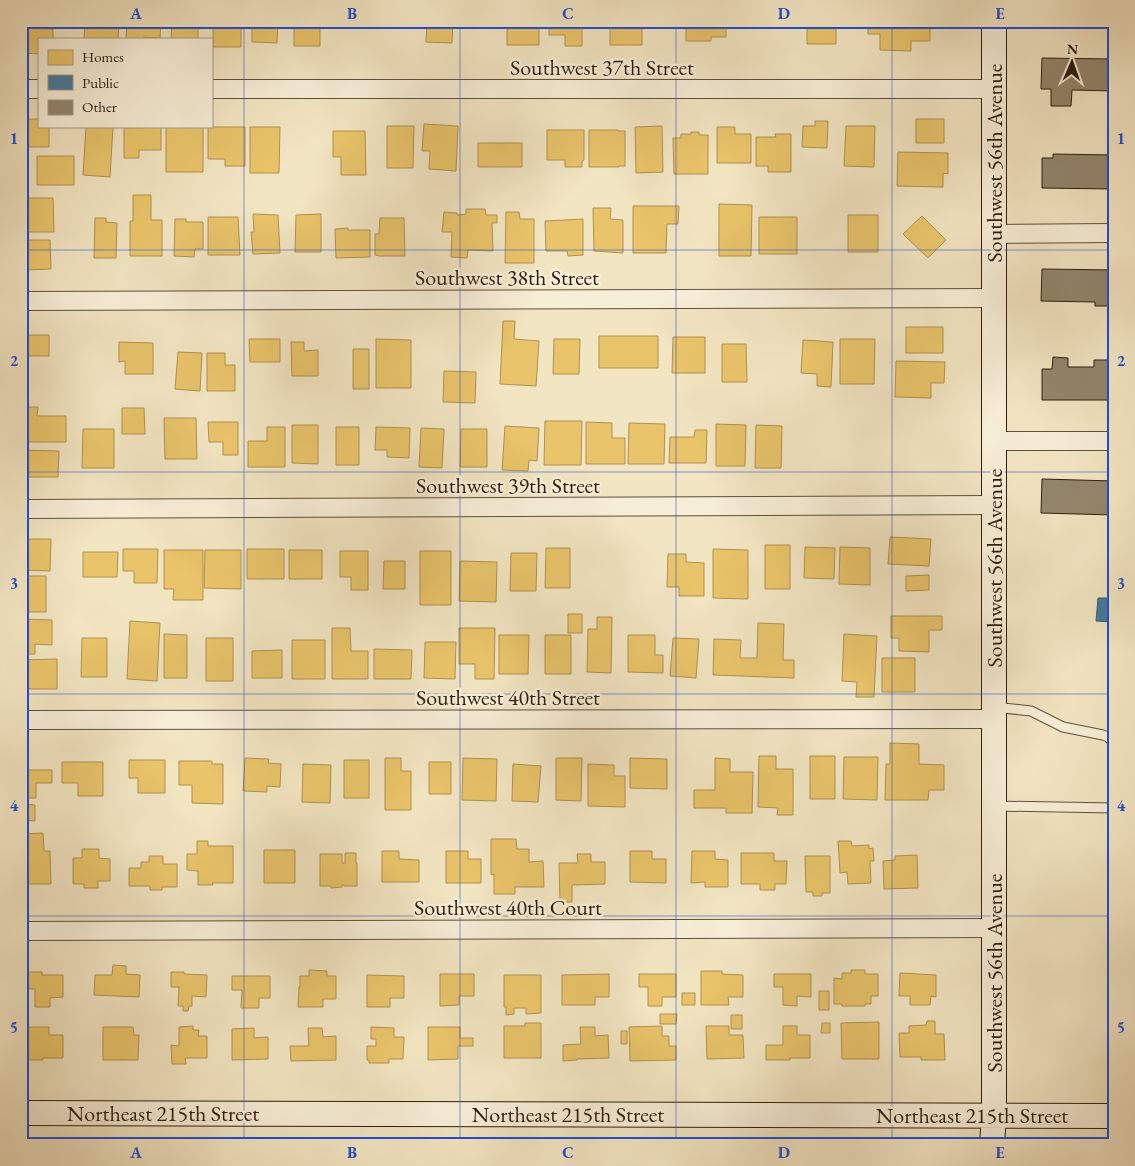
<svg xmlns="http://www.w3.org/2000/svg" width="1135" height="1166" viewBox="0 0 1135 1166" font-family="'EB Garamond',serif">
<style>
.homes{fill:#e9c46a;stroke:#b0924f}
.public{fill:#457b9d;stroke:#3e5f73}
.building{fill:#93866d;stroke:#2c1f11}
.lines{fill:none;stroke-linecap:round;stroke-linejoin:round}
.lane-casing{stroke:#5e503d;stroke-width:11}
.street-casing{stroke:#5e503d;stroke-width:20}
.secondary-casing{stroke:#2c1f11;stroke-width:26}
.lane{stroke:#f7eed7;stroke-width:9}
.street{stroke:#f7eed7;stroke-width:18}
.secondary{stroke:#f7eed7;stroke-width:24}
.grid{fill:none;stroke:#1d4ed8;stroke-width:1;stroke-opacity:0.55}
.labels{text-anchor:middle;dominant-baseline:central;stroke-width:5;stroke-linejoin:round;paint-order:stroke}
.street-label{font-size:22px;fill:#2c1f11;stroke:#f7eed7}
.neatline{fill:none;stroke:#1d4ed8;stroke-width:2}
.grid-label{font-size:16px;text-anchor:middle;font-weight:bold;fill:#1d4ed8}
</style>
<rect width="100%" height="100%" fill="#f2e5c2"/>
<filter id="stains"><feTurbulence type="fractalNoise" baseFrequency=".004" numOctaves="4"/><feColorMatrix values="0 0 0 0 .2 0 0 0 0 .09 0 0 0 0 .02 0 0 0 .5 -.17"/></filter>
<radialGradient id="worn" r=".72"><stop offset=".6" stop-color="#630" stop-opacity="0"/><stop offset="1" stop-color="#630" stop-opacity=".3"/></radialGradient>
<path class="homes" d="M85,21H108V23H119L118,39H84Z
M127,21H161L160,38L143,37V39H126Z
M172,21H198V39H171Z
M213,21H241V47H213Z
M252,21H278L277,43L252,42Z
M294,21H320V46H294Z
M427,21H453L452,43L426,42Z
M507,21H539V45H507Z
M549,21H582V46H565V35H549Z
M610,21H642V45H610Z
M686,21H726V37H711V41H686Z
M807,21H836V44H807Z
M868,21H930V41H911V51L880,50V34H868Z
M21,28L53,29V39H39V54L21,53Z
M21,119H39V126H49V147H21Z
M916,119H944V143H916Z
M815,121H828L827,148L802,147L803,126H815Z
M424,124L458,126L456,171L429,169L430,151H422Z
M86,126L113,127L110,177L83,175Z
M203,126V172H166V127Z
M387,126H414L413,168H387Z
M662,126L663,172L636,173L635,127Z
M846,126H875L874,167L844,166Z
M161,127V150H139V158H124V128Z
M208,127H245V166H225V159H208Z
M250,127H280L279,173H250Z
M717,127H735V134H751V163H717Z
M547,130H584V160L582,161V167H565V160H547Z
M589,130H618V131H625V166H619V167H589Z
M333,131H365L366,175H341V157H333Z
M691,132H699V135H708V174H674L673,138H681V134H691Z
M775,134H791V172H768V166H756V137H776Z
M478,143H522V167H478Z
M898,152L948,153V174L943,173V187L897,186Z
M37,156H74V185H37Z
M133,195H151V220H162V256H130V221H133Z
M21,198H53L54,232H21Z
M719,204L752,205L751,256H719Z
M633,206H679L678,224H667L666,253H633Z
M593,208H611L610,219L623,220V253L594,251Z
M466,209H485L486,215H497V223H492L493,251L468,250L467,258L451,257L452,232H442L444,212L457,213V215L466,214Z
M506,212H519L520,219H534V263H505Z
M253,214L278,215L280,253L253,254L251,232H254Z
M321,214V252H295L296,215Z
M848,215H878V252H848Z
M922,216L946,240L928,258L903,234Z
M208,217H238L240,255H208Z
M759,217H797V254H759Z
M95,218H106V222L117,223L116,258H94Z
M380,218H404L405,256H379L375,255V234H379Z
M175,219H186V222H203V249H195L194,257L174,256Z
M583,219V255L568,256L567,251H546L545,221Z
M348,228V230H370V257L336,258L335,229Z
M21,240H50L51,269L26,270L25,265H21Z
M503,321H515L514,339L539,341L536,386L500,384Z
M906,327H943V353H906Z
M21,335H49V356H21Z
M599,336H658V368H599Z
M673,337H705V373H672Z
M249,339H280V362H250Z
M376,339L411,340V388H376Z
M554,339H580L579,374H553Z
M840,339H875L874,384H840Z
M803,340L833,342L831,387L817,386V374L801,373Z
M119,342L153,343V374H125V361L119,362Z
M291,342H304V351L318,350V376H292Z
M722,344H746L747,382H722Z
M353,349H369V389H353Z
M178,352L202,353L200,391L175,389Z
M207,353H225V365H235V391H207Z
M896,361L945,362L944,383H931V398L895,397Z
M444,371L476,372L475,403L443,402Z
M21,407H38L37,416H66V442H21Z
M122,408H144L145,434H122Z
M164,418H196L197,459H165Z
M545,421H582L581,465H544Z
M208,422H238V455H223V442H209Z
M586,422L612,423V438H625V464H586Z
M629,423L665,424L664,464H628Z
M716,424L746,425L745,466H716Z
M292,425H318V464L292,463Z
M756,425L782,426L781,468H755Z
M505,426L539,428L537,461L529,460L528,471L502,470Z
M267,427H285V467H248V441H267Z
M336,427H359V465H336Z
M376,427L410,428L409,458L387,457V450H375Z
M421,428L444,429L442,468L419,467Z
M83,429H114V468H82Z
M461,429H487V467H460Z
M695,430H707L706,463H669L670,437H694Z
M21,450L59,451L58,477H21Z
M890,537L931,539L929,566L888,564Z
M21,539H51L50,571L21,570Z
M765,545H790V589H765Z
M805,547L835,548L834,579L804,578Z
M840,547L870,548V585L839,584Z
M546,548H570V588H545Z
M123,549H158L157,583H134V571H123Z
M247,549H284V579H247Z
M713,549L748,550V599L713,598Z
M164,550H203V600H173L174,589H164Z
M205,550H241V589L204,588Z
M289,550H322V579H289Z
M340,551H368V590H351V577H340Z
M420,551H451V605H420Z
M83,552H118L117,577H83Z
M511,553H537L536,591H510Z
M668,554H686V562L704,563V596H679V587H667Z
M384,561H405V589H383Z
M460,561L497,562L496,602L459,601Z
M929,575V590L906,591V576Z
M21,576H46V612H21Z
M568,614H582V633H568Z
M891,616H942V630H929V652L899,651V638H891Z
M597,617H612L611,673L587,672L588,629H597Z
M21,619L52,620V645L35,644V654H21Z
M130,621L160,623L157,681L127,679Z
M758,623L784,624L783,660H794V678L713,675L714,639L741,640L740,658H757Z
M332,628H350L351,651H368V679H332Z
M459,628H495L494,679H475V664H459Z
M164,634L187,635V678H164Z
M844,634L877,636L874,697H856L857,682L842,681Z
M499,635H529L528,674H499Z
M545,635H571V674H545Z
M628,635H655V655H663V673L628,672Z
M82,638H107V677H81Z
M206,638H233V681H206Z
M673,638L699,639L696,678L670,676Z
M292,640H325V679H292Z
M425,642H456L455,679L424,678Z
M374,649L412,650L411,679H374Z
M282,650V678H252V651Z
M882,658H915V692H882Z
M57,659V689H21V660Z
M890,743L919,744V764L944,765V790H929L928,800H885L886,764H890Z
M759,756H776V769H793V815H777L778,808L758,807Z
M810,756H835V799H810Z
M844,757H878L877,800L843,799Z
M245,758L269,759L268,763L281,764L280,787L267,786V792L243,791Z
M385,758H401V771H411V810H385Z
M463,758L497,759L496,801L462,800Z
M556,758H582L581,801L556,800Z
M630,758L667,759V789L630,788Z
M715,758L730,759V772H753L752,813H726V808H694V790H715Z
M129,760H165V793H138V778H129Z
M344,760H369V798H344Z
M21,761H28V770H52V783H36V798H21Z
M179,761H212V764H223V804L192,803V785H179Z
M62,762H103V796H78V783H62Z
M429,762H451V794H429Z
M303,764L331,765L330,803L302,802Z
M513,764L541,766L538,802L512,801Z
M588,764L614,765V776H625V807L588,806Z
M21,804L35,805V821L21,820Z
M43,833L44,851H50L51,884H21V834Z
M491,839H516L517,849H529V862L543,861L544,887H515V894H494V874L491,875Z
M197,841H208V846H233V883H212L213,885H198V871L187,870V854H197Z
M838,841H851L852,846L869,845V849L873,848L874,861H870L871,883L848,884L847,872L840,873Z
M82,849H99V858L110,859V881H98V888H84V884H73V858H82Z
M264,850H295V883H264Z
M382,851H399V859L419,860V882H382Z
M446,851H468V859H481V883H446Z
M630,851H652V859H666V883L630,882Z
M692,851H715V859L728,860V887H705V882L691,883Z
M345,853H356V863H357V886H344V885H342V887L331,888V886H320V854H342V863H345Z
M741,853H774V861H787L786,884H775V890H760V884H741Z
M577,854H591V862H605V884L572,885V902H560L559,863H578Z
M917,855L918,888L884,889L883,861L895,860V856Z
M149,856H163V864H177V887H162V890H150V886H129V868H141V862H149Z
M805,856H830V893H822V896H813V892H806Z
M113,965L126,966V974L140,975L139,997L94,995L95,975H112Z
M309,970L327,971V976H336V999H323V1007H298L299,987H300V976H309Z
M851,970H865V974H878V996H871V1004H865V1006H842V1004H834V978L842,979V973H851Z
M701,971H722V974L743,975V997H728L729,1005H701Z
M21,972H42V975H63V997L50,998V1007H35V989H21Z
M171,972H184V974L207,975L206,997L192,996V1006H189L188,1011H183V1006H178L179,987H171Z
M900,973L936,975V997L931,996L930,1005H910V996H899Z
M440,974H474V996H459V1005L440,1006Z
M609,974V997H595V1005H562V975Z
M639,974H676V997H662V1006H648V987H639Z
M774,974H811V997L797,996V1006L783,1005V987H774Z
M367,975L404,976V998H390V1007H367Z
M504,975H541V1013L526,1014V1008H514V1014L506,1015V1007H504Z
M232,976H270V998H259V1008H241L242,990H232Z
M819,991H829V1010H819Z
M682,993H695V1005H682Z
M660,1014H677L676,1024H660Z
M731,1015H742V1029H731Z
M927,1021H935V1034H944L945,1060H921V1057H900L899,1033H909V1026L926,1025Z
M879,1022V1059H842L841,1023Z
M525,1023H541V1058H504V1026H525Z
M822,1023H830V1033H821Z
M193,1026V1030H199L198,1036H207V1058H185L186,1064H172L171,1045L179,1046V1027Z
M662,1026V1036H669V1046H676V1060L630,1061L629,1027Z
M706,1026H729V1035H743L744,1058L707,1059Z
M783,1026H797V1035H810V1058H790V1060H766V1045H783Z
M21,1027H49V1035H63V1058H43V1060H21Z
M103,1027H133L134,1035H139L138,1060H103Z
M371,1027L394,1028V1037H404L403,1059H389V1063H369V1060H367V1046H376V1039H371Z
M428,1027H460V1038H473V1046H458V1059L428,1060Z
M580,1027H595V1036L608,1035L609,1058L577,1059V1060L563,1061V1045L581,1044Z
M254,1028V1038L268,1037V1059L232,1060V1029Z
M308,1028H322L323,1037L336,1036V1060L291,1061L290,1046H309Z
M621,1031H627V1044H621Z"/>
<path class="public" d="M1098,598H1114V627L1110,622L1096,621Z"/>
<path class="building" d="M1042,58L1114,59V91L1072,90L1071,106H1051V89H1041Z
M1053,154L1114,155V189L1042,188V158H1053Z
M1042,269L1114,270V306H1095V302L1041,301Z
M1053,357L1068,358V367H1094V360H1114V400H1042V369H1052Z
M1042,479L1114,481V515L1041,513Z"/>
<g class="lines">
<g class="lane-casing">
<path id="lane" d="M994,707L1031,711L1063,727L1103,735L1108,737L1114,743
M994,806L1114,808"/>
</g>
<g class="street-casing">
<path id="street" d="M21,89H39
M211,89H994
M994,234L1114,233
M21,301L994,298
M994,441H1114
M21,509L994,505
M21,720L994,719
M21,931L994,928"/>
</g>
<g class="secondary-casing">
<path id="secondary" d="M21,1113L1114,1116
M992,1145L994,1115V21"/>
</g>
<use href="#lane" class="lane"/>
<use href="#street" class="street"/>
<use href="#secondary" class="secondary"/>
</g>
<path class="grid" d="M244,21V1145M460,21V1145M676,21V1145M892,21V1145M21,250H1114M21,472H1114M21,694H1114M21,916H1114"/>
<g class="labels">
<g class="street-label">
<text x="602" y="67">Southwest 37th Street</text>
<text transform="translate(994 163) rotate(-90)">Southwest 56th Avenue</text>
<text x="507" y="277">Southwest 38th Street</text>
<text x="508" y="485">Southwest 39th Street</text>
<text transform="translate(994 568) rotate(-90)">Southwest 56th Avenue</text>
<text x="508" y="697">Southwest 40th Street</text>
<text x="508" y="907">Southwest 40th Court</text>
<text transform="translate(994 973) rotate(-90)">Southwest 56th Avenue</text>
<text x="163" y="1113">Northeast 215th Street</text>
<text x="568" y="1114">Northeast 215th Street</text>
<text x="972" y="1115">Northeast 215th Street</text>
</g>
</g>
<rect width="1135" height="1166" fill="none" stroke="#f2e5c2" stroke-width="55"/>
<rect x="38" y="38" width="175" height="90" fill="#f7eed7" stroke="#a69b88"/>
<rect x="48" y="50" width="25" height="15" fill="#e9c46a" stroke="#a69b88"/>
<text x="82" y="62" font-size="15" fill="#2c1f11">Homes</text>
<rect x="48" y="75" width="25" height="15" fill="#457b9d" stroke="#a69b88"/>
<text x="82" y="88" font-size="15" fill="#2c1f11">Public</text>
<rect x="48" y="100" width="25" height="15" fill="#93866d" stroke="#a69b88"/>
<text x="82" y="112" font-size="15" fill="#2c1f11">Other</text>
<g transform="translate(1072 62) rotate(2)" stroke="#f7eed7" stroke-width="4" paint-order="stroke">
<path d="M0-4L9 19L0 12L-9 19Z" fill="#2c1f11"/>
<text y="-8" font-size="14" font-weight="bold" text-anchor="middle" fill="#2c1f11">N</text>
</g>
<rect x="28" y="28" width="1080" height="1110" class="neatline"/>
<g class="grid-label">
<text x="136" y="19">A</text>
<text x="352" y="19">B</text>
<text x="568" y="19">C</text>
<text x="784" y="19">D</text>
<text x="1000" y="19">E</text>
<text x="14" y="144">1</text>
<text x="1121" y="144">1</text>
<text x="14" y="366">2</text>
<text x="1121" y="366">2</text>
<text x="14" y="589">3</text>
<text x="1121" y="589">3</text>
<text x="14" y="811">4</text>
<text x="1121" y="811">4</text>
<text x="14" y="1033">5</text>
<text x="1121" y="1033">5</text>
<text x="136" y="1158">A</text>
<text x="352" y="1158">B</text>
<text x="568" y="1158">C</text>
<text x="784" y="1158">D</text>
<text x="1000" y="1158">E</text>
</g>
<rect width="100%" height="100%" filter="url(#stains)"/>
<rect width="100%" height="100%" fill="url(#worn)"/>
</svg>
